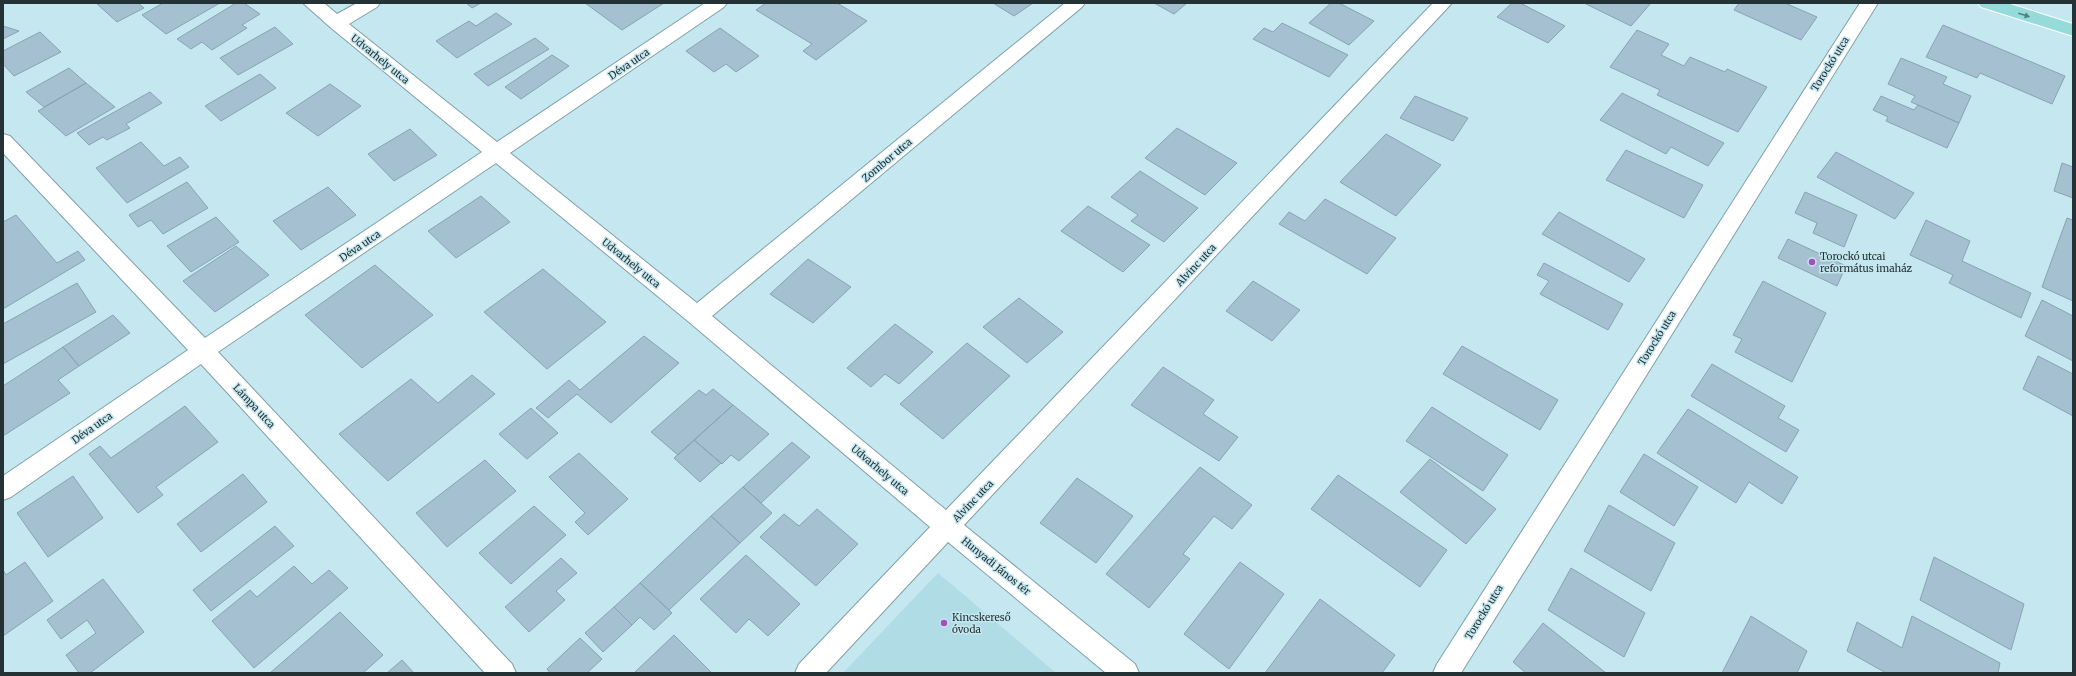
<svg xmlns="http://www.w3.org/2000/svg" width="2076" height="676" viewBox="0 0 2076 676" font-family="Merriweather,serif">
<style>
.built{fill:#b0dce5}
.building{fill:#a5c0d0;stroke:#88a3b3}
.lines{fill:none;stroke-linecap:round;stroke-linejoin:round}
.minor-casing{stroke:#80a0a8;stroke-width:2}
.major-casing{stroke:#fff;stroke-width:2}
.minor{fill:#fff;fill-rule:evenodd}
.major{fill:#95dbda;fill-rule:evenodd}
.oneway{fill:#577e7f}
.poi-dot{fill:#a44fbc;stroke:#c5e7ef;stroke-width:1.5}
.labels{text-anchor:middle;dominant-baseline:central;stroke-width:3;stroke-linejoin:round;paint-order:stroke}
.street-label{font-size:10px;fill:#253235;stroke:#c5e7ef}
.poi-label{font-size:10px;fill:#253235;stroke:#c5e7ef;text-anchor:start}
</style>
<rect width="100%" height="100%" fill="#c5e7ef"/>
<path class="built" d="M938,573L1056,673H843Z"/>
<path class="building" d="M96,3H138L144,8L117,22Z
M163,3H220L166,34L142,15Z
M236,3H244L260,14L242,25L247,28L212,50L202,42L191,49L177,39Z
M466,3H481L472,8Z
M585,3H664L622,30Z
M766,3H837L867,21L816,60L803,51L812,44L756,10Z
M993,3H1033L1014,16Z
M1154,3H1187L1174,14Z
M1331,3H1339L1374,21L1349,45L1309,23Z
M1512,3H1520L1565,26L1548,43L1497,17Z
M1584,3H1651L1631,26Z
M1739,3H1785L1817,17L1801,40L1734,10Z
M496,13L512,24L457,58L436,41L469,21L476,26Z
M1282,23L1348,55L1329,77L1253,39L1264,28L1273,32Z
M1943,25L2065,76L2052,104L1980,73L1977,78L1926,57Z
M3,26L19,31L3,39Z
M275,27L293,44L238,75L220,58Z
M720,28L759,56L736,72L726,64L714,72L686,51Z
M1637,30L1669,44L1661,55L1684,66L1690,57L1725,72L1727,69L1767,87L1738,132L1657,95L1660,90L1610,67Z
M40,32L61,52L14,76L3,64V51Z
M535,38L549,49L488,86L474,74Z
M552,55L569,66L521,99L505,87Z
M1901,58L1947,77L1943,84L1971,96L1959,123L1911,102L1915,96L1888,84Z
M69,68L86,83L44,107L26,92Z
M260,74L276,88L221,121L205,106Z
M86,83L115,107L66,136L38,111Z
M330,84L361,106L318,136L286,113Z
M150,92L162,103L126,124L130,128L107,140L103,137L89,145L77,133Z
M1622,93L1724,143L1708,166L1671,147L1666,154L1600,120Z
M1415,96L1468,118L1453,141L1400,118Z
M1881,96L1914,110L1918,105L1959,123L1947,148L1886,121L1888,117L1873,110Z
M1177,128L1237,163L1205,195L1145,158Z
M410,129L437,155L394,181L368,154Z
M1386,134L1441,165L1396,216L1340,182Z
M141,142L164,166L180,157L189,167L127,203L96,168Z
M1626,150L1703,185L1684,218L1606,180Z
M1836,152L1914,193L1895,219L1817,177Z
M2062,163L2073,167V198L2054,191Z
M1140,171L1198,208L1164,242L1131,221L1138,215L1111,197Z
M187,182L208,208L163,234L151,220L138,227L129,215Z
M328,187L356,215L301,250L273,221Z
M1805,192L1857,215L1844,247L1813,233L1817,223L1795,213Z
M481,196L510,222L456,258L428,231Z
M1325,199L1396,238L1367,274L1279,224L1289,212L1305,221Z
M1088,206L1150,245L1123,272L1061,231Z
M1559,212L1645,259L1629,282L1542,234Z
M16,215L57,263L78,251L85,260L3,309V222Z
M216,217L239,242L191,272L167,246Z
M2067,218L2073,220V301L2042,287Z
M1926,220L1970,241L1962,261L2031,293L2021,318L1949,283L1953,275L1910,255Z
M1788,239L1846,266L1837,286L1778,258Z
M236,246L269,275L215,312L183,281Z
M808,259L851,287L813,323L770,294Z
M1544,263L1623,304L1608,330L1540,294L1549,281L1537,275Z
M375,265L433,315L362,368L305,315Z
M543,269L606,322L547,369L484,312Z
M1253,281L1300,310L1272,341L1226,311Z
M1763,281L1826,313L1792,382L1735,352L1742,339L1733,335Z
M77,283L96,312L3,364V324Z
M1019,298L1063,332L1027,363L983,327Z
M2042,300L2073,316V361L2025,336Z
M113,315L130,333L79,366L63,347Z
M895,324L933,352L899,384L885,374L871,387L847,368Z
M644,336L679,363L611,423L577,394L548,418L536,408L569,380L580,390Z
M967,343L1010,376L943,439L900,404Z
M1462,346L1558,400L1540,430L1443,374Z
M63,347L79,366L58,380L70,393L3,436V386Z
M2038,356L2073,374V416L2023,389Z
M1712,364L1785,406L1778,418L1799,430L1786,452L1691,396Z
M1163,367L1214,400L1203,414L1238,437L1219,461L1131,405Z
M472,375L495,394L388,481L339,434L411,379L438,403Z
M713,389L733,405L678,455L651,432L699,390L706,395Z
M733,405L769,434L739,461L731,455L722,464L694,440Z
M185,406L218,442L156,487L163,495L138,513L89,454L100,446L111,458Z
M1432,407L1508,455L1483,491L1406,441Z
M531,408L558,433L527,459L499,434Z
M1688,409L1798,477L1782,504L1749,482L1736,503L1657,453Z
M694,440L721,463L700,482L674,458Z
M792,442L810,457L761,503L743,487Z
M579,453L628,499L588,535L575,522L585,513L549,477Z
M1644,454L1698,487L1674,526L1620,492Z
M1430,459L1496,509L1466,544L1400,492Z
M485,460L516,491L447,547L416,513Z
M1200,467L1252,505L1232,529L1214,516L1183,554L1190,559L1149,608L1106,574Z
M243,474L267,502L201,552L177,524Z
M1338,475L1447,550L1420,587L1311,509Z
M73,476L103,518L48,557L17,513Z
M1077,478L1133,516L1096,563L1040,523Z
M743,487L772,513L740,543L711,516Z
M1609,505L1675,543L1651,591L1584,551Z
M534,506L566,535L511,584L479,553Z
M817,509L858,544L816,586L760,537L784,514L799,526Z
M711,516L740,543L669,610L640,583Z
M275,526L294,546L211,611L193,590Z
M746,555L800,604L768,636L749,619L736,633L700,599Z
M1934,557L2024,604L2011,650L1920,600Z
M561,558L577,573L556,591L565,600L529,632L505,607Z
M25,562L53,601L3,636V570L6,575Z
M1240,562L1284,594L1229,669L1184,634Z
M294,566L312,584L329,570L348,588L254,668L212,621L250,590L257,597Z
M1571,568L1645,613L1624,657L1548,610Z
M103,579L144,632L90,673H79L66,655L96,633L87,620L61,639L47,620Z
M640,583L672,613L654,630L640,617L632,625L614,607Z
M1320,599L1395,655L1382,673H1265Z
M614,607L632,625L603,652L585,633Z
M340,612L383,655L363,673H270Z
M1751,616L1807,651L1797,673H1722Z
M1912,616L2000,663L1998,673H1886L1847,651L1857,622L1902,648Z
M1543,623L1606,673H1526L1513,662Z
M674,635L712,673H634Z
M580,638L602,659L587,673H550L547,669Z
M402,660L414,673H387Z"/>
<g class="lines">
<g class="minor-casing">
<path id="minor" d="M303,3H324L337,14L357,3H380L377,7L349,24L497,142L705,3H727L724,7L510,153L697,303L1065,3H1085L1082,7L712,316L946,510L1433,3H1452L964,525L1135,664L1139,673H1106L948,542L826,673H795L799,664L930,527L689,322L496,163L218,352L512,664L516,673H485L201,364L11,497L3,500V476L188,350L3,153V134L10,136L205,338L482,152L330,27Z
M1860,3H1878L1461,673H1433L1437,664Z"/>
</g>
<g class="major-casing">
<path id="major" d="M1978,3H2007L2073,24V36L1981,7Z"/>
</g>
<use href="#minor" class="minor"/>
<use href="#major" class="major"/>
</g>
<defs><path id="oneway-solid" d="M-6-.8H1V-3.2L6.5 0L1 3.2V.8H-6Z"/></defs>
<use class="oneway" href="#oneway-solid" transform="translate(2024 15) rotate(17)"/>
<g class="poi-dot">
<circle cx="1812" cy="262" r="4"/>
<circle cx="944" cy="623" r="4"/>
</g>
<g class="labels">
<g class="street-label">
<text transform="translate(380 59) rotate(39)">Udvarhely utca</text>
<text transform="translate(629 64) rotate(-34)">Déva utca</text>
<text transform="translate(1830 64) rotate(-58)">Torockó utca</text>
<text transform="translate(887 160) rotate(-40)">Zombor utca</text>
<text transform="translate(360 246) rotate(-34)">Déva utca</text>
<text transform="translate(631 263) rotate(39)">Udvarhely utca</text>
<text transform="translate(1196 265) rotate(-47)">Alvinc utca</text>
<text transform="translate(1657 338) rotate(-58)">Torockó utca</text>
<text transform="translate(254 406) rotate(47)">Lámpa utca</text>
<text transform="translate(92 428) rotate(-35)">Déva utca</text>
<text transform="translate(880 470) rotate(40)">Udvarhely utca</text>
<text transform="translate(973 501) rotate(-46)">Alvinc utca</text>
<text transform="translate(996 566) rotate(39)">Hunyadi János tér</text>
<text transform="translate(1484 612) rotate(-58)">Torockó utca</text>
</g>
<g class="poi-label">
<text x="1820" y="256">Torockó utcai<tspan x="1820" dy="12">református imaház</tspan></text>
<text x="952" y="617">Kincskereső<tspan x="952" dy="12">óvoda</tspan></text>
</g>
</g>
<rect width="2076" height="676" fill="none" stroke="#253235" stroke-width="8"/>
</svg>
